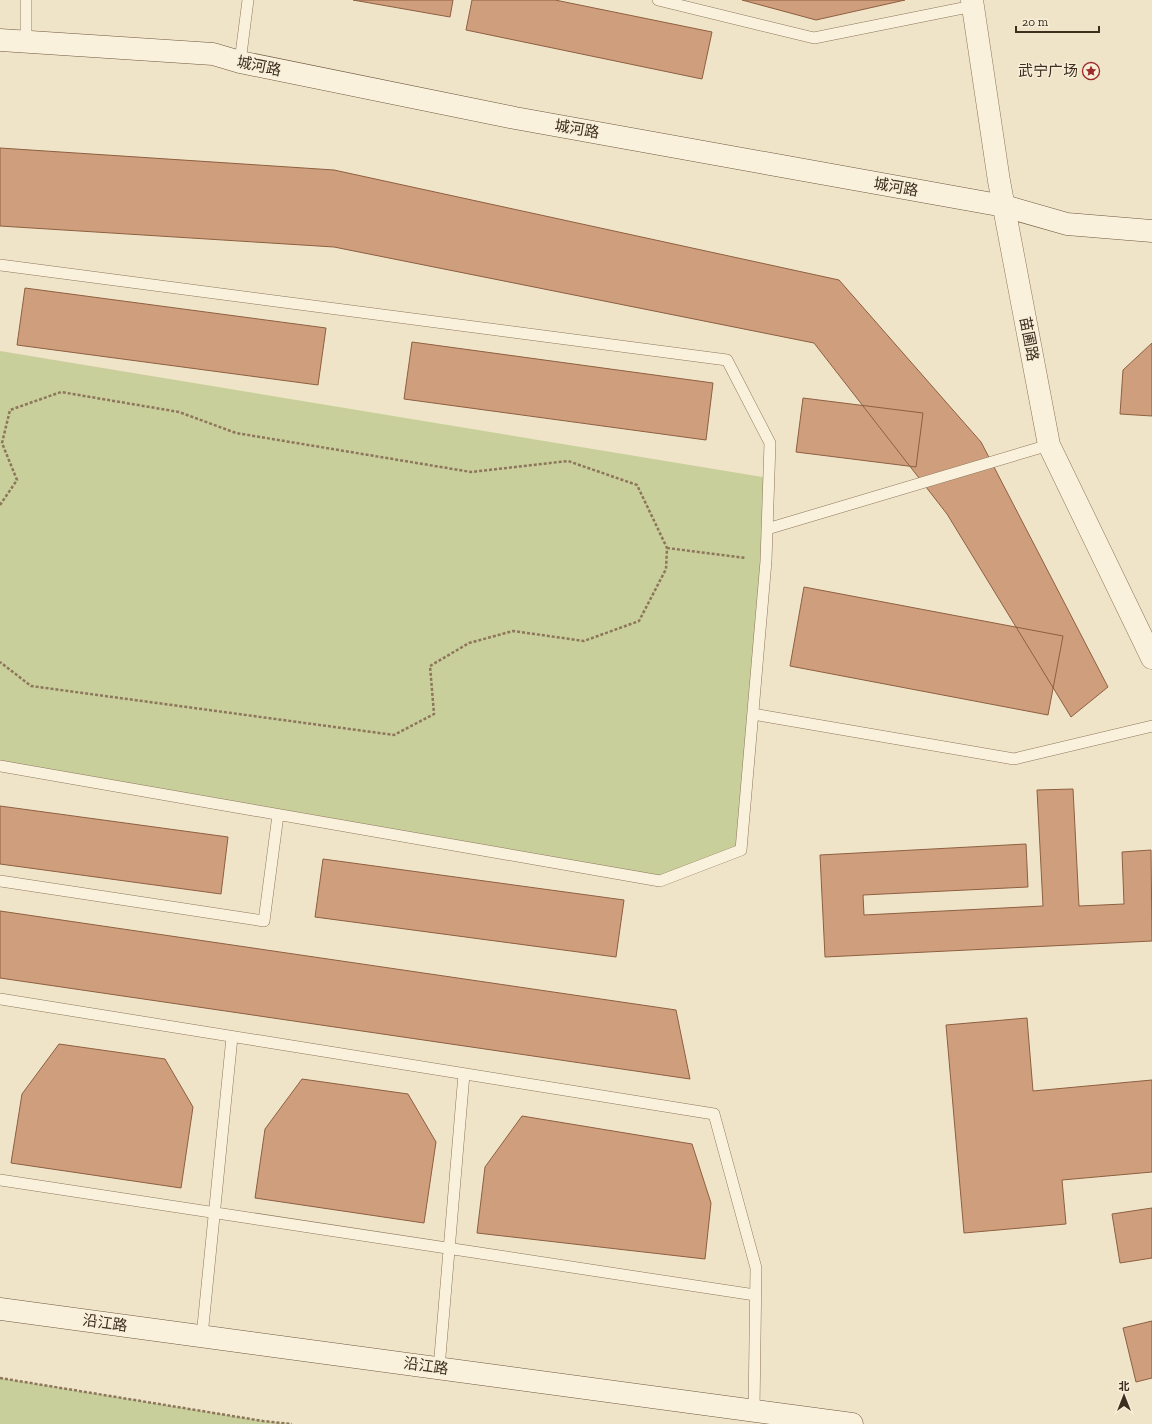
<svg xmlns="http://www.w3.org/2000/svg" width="1152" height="1424" viewBox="0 0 1152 1424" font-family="'Zilla Slab','Noto Sans SC',serif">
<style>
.green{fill:#c9cf9b}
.building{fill:#cf9f7d;stroke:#8d5f41}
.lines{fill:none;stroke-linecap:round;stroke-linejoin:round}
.service-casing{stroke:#8d765c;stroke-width:12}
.tertiary-casing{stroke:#8d765c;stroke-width:23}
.secondary-casing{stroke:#6f573f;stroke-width:23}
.path{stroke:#8d765c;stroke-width:2.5;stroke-dasharray:3 2;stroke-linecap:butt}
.service{stroke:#faf1dc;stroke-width:11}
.tertiary{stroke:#faf1dc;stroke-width:22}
.secondary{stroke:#faf1dc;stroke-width:22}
.labels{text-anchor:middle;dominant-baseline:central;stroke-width:3;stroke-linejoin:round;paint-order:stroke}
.street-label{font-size:15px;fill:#3d2e20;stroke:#f7eed8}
.poi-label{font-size:15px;fill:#3d2e20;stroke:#f7eed8;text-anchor:end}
</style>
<rect width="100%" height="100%" fill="#f0e4c8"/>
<path class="green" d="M0,351L768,478L741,850L660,881L0,766Z
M0,1378L263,1421L292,1424H0Z"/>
<path class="building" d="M353,0H453L450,17Z
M472,0H555L712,32L702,79L466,30Z
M742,0H905L816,20Z
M0,148L334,170L839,280L981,442L1108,687L1071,717L947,514L814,343L334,247L0,226Z
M25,288L326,328L318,385L17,345Z
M412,342L713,383L706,440L404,399Z
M1152,343V416L1120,414L1123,370Z
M803,398L923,413L916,467L796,452Z
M804,587L1063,636L1048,715L790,666Z
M1073,789L1079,906L1124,904L1122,852L1151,850L1152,941L825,957L820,855L1026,844L1028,887L863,895L864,915L1043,906L1037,790Z
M0,806L228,837L221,894L0,864Z
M323,859L624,900L616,957L315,917Z
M0,911L676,1010L690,1079L0,978Z
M1027,1018L1033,1091L1152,1080V1172L1062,1180L1066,1224L964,1233L946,1025Z
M59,1044L165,1059L193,1107L181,1188L11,1163L22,1094Z
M302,1079L408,1094L436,1142L424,1223L255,1198L265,1129Z
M522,1116L692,1144L711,1203L705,1259L477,1233L485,1167Z
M1152,1208V1258L1120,1263L1112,1214Z
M1152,1321V1378L1136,1382L1123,1328Z"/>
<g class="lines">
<g class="service-casing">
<path id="service" d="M26,0V42
M658,0L814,38L973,6
M240,62L248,0
M0,265L727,360L770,443L766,561L741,850L660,881L0,766
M767,529L1049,445
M753,714L1014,759L1152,726
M0,881L264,921L278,815
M0,999L714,1114L756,1268L754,1411
M0,1180L755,1295
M202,1336L232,1037
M439,1368L464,1074"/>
</g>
<g class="tertiary-casing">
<path id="tertiary" d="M972,0L999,181L1049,445L1152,658"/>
</g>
<g class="secondary-casing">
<path id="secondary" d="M0,40L213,54L240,62L515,118L1004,206L1067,224L1152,231
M0,1309L852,1424"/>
</g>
<path class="path" d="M0,505L17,480L2,443L10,410L61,392L179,412L236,433L471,472L568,461L637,485L667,548L666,569L639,621L584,641L513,631L469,643L430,666L434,714L394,735L31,686L0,662
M667,548L746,558
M0,1378L263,1421L292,1424"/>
<use href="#service" class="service"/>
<use href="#tertiary" class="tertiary"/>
<use href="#secondary" class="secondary"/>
</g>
<defs>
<g id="sight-ring" transform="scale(0.9)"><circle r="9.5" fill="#f7eed8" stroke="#9e2a2b" stroke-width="1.5"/><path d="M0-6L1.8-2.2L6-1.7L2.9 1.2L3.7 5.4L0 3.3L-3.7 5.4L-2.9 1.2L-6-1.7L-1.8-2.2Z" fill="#9e2a2b"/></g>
</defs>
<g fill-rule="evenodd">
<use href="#sight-ring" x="1091" y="71"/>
</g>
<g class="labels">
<g class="street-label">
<text transform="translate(259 66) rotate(12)">城河路</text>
<text transform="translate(577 129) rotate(10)">城河路</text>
<text transform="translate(896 187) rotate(10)">城河路</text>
<text transform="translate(1029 339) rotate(79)">苗圃路</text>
<text transform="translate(105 1323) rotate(8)">沿江路</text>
<text transform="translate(426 1366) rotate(8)">沿江路</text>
</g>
<g class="poi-label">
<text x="1078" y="71">武宁广场</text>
</g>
</g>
<g transform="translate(1124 1396)" stroke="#f7eed8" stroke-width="3" paint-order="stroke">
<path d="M0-3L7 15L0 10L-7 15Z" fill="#3d2e20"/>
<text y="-6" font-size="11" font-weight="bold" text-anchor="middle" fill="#3d2e20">北</text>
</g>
<path d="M1016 26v6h83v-6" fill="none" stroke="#3d2e20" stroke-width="2"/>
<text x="1022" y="26" font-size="12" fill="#3d2e20" stroke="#f7eed8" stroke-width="3" paint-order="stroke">20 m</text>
</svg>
